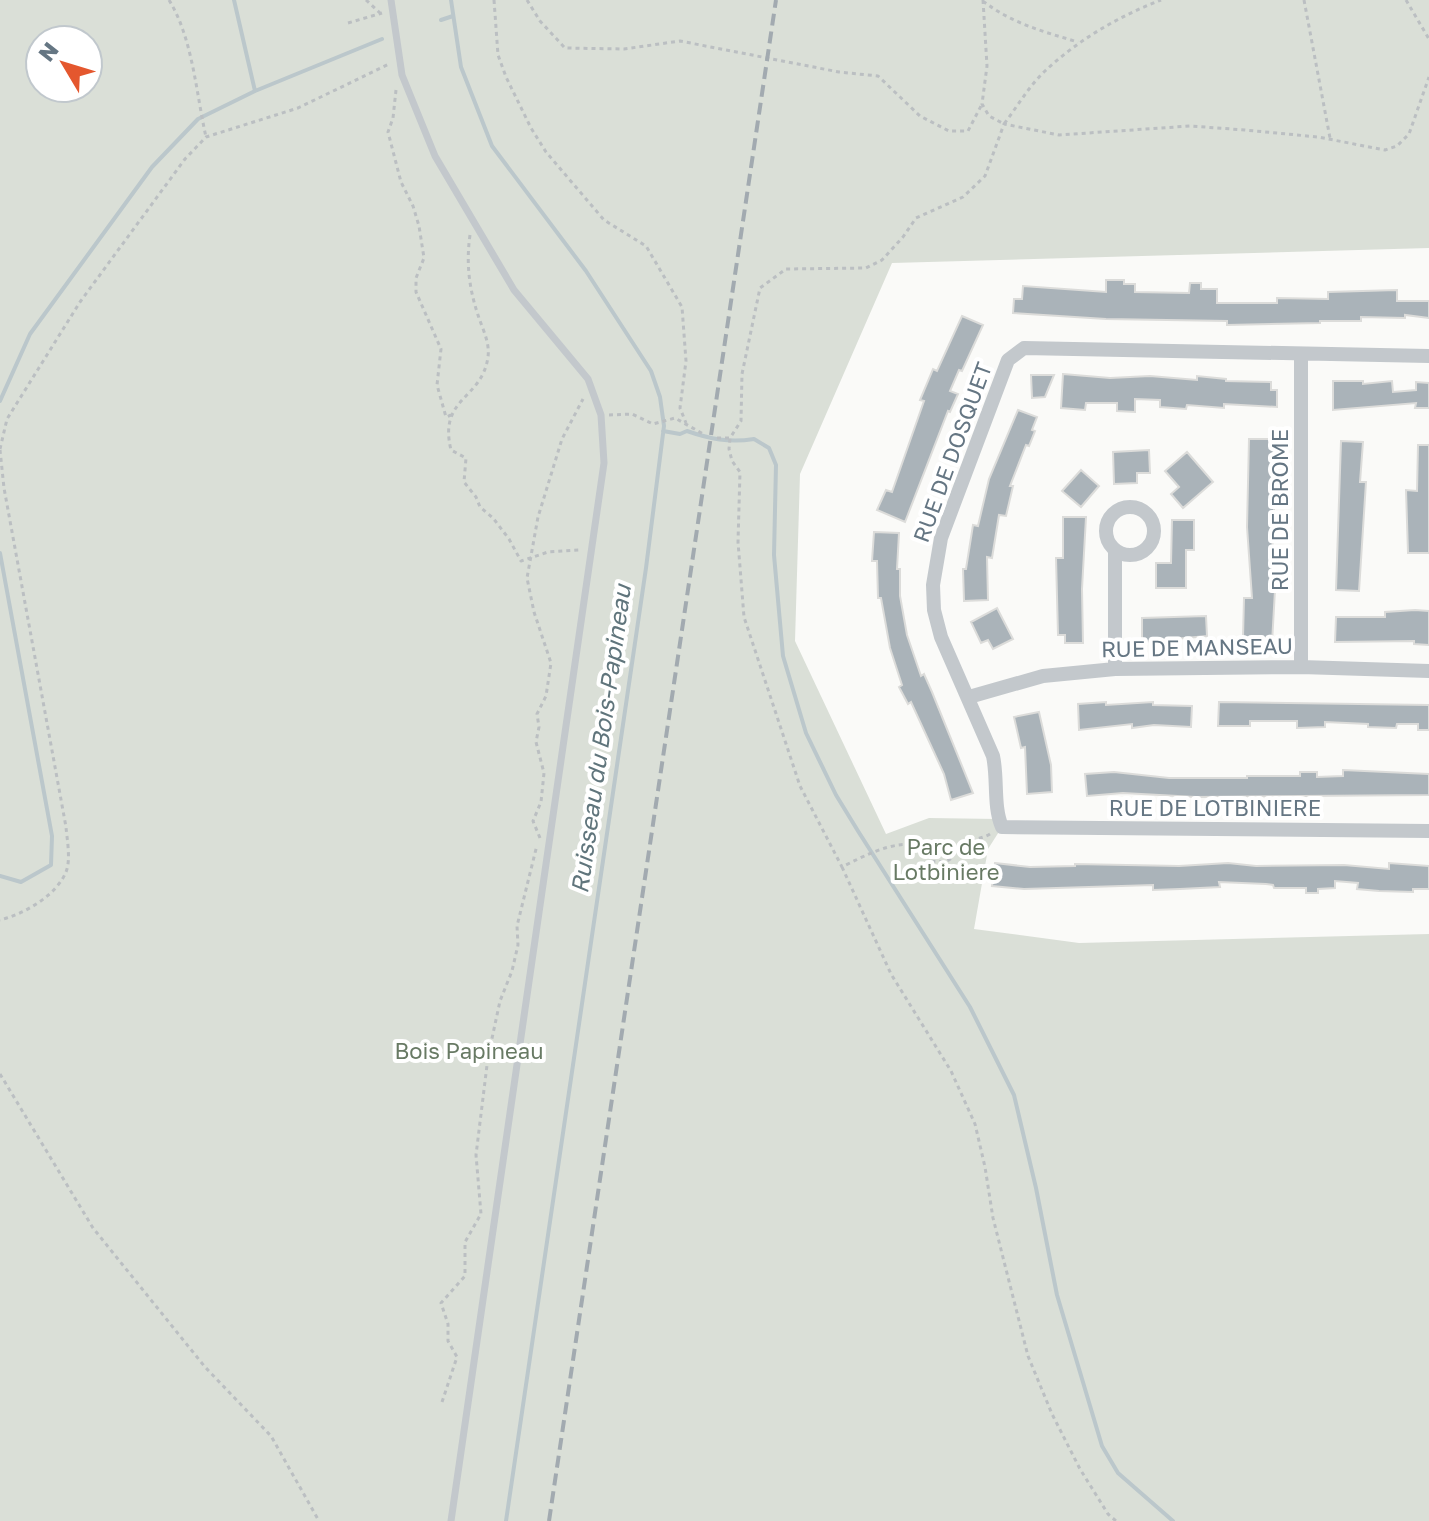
<svg xmlns="http://www.w3.org/2000/svg" width="1429" height="1521" viewBox="0 0 1429 1521" font-family="'Golos Text',sans-serif">
<style>
.park{fill:#dadfd7;fill-rule:evenodd}
.lines{fill:none;stroke-linecap:round;stroke-linejoin:round}
.stream{stroke:#bbc7cb;stroke-width:4}
.building{fill:#aab3b9;stroke:#dcdcda;stroke-width:2}
.path{stroke:#bbbfc2;stroke-width:3;stroke-dasharray:4 4;stroke-linecap:butt}
.lane{stroke:#c3c8cc;stroke-width:7}
.street{stroke:#c3c8cc;stroke-width:14}
.rail{stroke:#a2aab0;stroke-width:4;stroke-dasharray:12 6;stroke-linecap:butt}
.labels{text-anchor:middle;dominant-baseline:central;stroke-width:8;stroke-linejoin:round;paint-order:stroke}
.street-label{font-size:22px;fill:#657683;stroke:#fff}
.park-label{font-size:22px;fill:#687a64;stroke:#fff}
.water-label{font-size:24px;font-style:italic;fill:#60757c;stroke:#fff}
</style>
<rect width="100%" height="100%" fill="#fafaf8"/>
<path class="park" d="M0,0H1429V248L892,263L800,474L795,641L886,834L929,818L998,819L1002,827L988,849L974,929L1079,943L1429,934V1521H0ZM40,40H88V88H40Z"/>
<g class="lines">
<path class="stream" d="M234,0L255,91
M451,0L461,67L492,146L586,271L651,371L660,397L664,426L646,568L506,1521
M441,20L453,16
M0,401L30,334L152,167L198,119L255,91L382,39
M663,431L680,434L687,431C710,439 729,443 754,439L769,448L776,465L774,555L783,656L806,733L836,795L858,831L970,1007L1014,1095L1036,1188L1057,1295L1102,1446L1118,1473L1173,1521
M0,553L52,836L51,865L21,882L0,876"/>
</g>
<path class="building" d="M1106,280H1124V284H1135V292L1189,293L1190,283H1201V289H1217V303H1277V298L1328,299V292L1397,290V301H1429V318L1405,315V318L1361,317V321H1320V323L1227,325V321L1106,319L1013,313L1014,299H1022L1023,286L1106,292Z
M962,316L983,325L962,371L959,370L950,391L958,394L950,412L948,411L905,522L877,510L886,490L892,492L924,401L920,400L933,369L937,371Z
M1063,374L1110,378L1150,376L1197,380V376L1226,379V381L1271,382V390H1277V407L1224,404V408L1187,405L1186,409L1160,407V400L1135,399V412L1117,411V403H1086L1085,410L1061,408Z
M1031,375H1054L1045,397L1032,398Z
M1333,381H1363V384L1392,381L1393,392L1416,390V382L1429,383V408H1415L1416,403L1333,410Z
M1018,410L1037,417L1032,430L1035,431L1029,446L1026,445L1010,486H1013L1006,516L999,515L992,558L987,557L988,600L964,601L963,569H966L973,525L978,526L989,479Z
M1249,439H1274V512H1271L1275,590L1272,643L1253,642L1254,637H1243L1244,598H1252L1247,527Z
M1341,441L1363,442L1360,482H1366L1359,591L1336,590Z
M1418,445H1429V553H1408L1406,490L1417,491Z
M1149,450L1150,473H1137V483L1114,484L1113,452Z
M1187,452L1213,482L1183,508L1171,494L1179,487L1165,471Z
M1081,470L1099,486L1081,507L1062,491Z
M1063,517H1086L1082,589L1083,643H1065V635H1058L1056,558H1063Z
M1172,520H1194V550H1186V588H1156V563H1171Z
M874,532L899,533L897,569H900V596L907,635L921,676L924,674L932,692L973,793L951,800L944,774L911,702L908,704L899,687L902,685L890,648L881,598H878L877,561H872Z
M997,608L1013,639L993,649L988,640L981,643L971,622Z
M1415,610L1429,611V645L1414,644V641L1335,642L1336,617H1385V612Z
M1206,616L1207,636L1142,642V618Z
M1106,702V705L1153,702V705L1192,706L1191,727L1154,725L1132,728V724L1079,730L1078,704Z
M1219,702L1429,705V730H1418V724H1397L1396,728L1368,727V724L1325,722V727L1297,728V721H1250V726H1218Z
M1039,712L1051,765L1052,792L1027,794L1025,747L1021,748L1014,717Z
M1343,770L1429,774V795L1196,797L1123,793L1087,796L1085,774L1114,772L1169,778H1247V776H1300V772H1317V777L1343,776Z
M995,863L1030,867L1075,866V864L1179,866L1228,863L1256,866L1344,865L1389,869V863L1429,866V889H1413V892L1379,891L1357,889L1358,883L1335,881V888L1318,889V893H1306V888H1274L1273,885L1266,884L1219,882L1220,887L1180,889L1153,890V885L1024,889L992,886Z"/>
<g class="lines">
<path class="path" d="M169,0C193,39 196,93 206,137
M366,0L380,13
M494,0L498,55L506,77L531,128L546,152L604,220L646,246L682,307L686,361L680,408L686,423
M527,0L540,21L565,48L624,49L680,41L839,72L878,76L920,116L949,131H968L982,104
M983,0L987,66L982,104L989,116L1004,124C1017,107 1029,86 1045,71C1078,40 1119,16 1161,0
M1304,0L1330,138
M1406,0L1429,39
M983,1C1011,23 1044,32 1078,42
M348,23L382,13
M396,90L393,118L388,132L401,182L413,206L419,226L424,258L416,278V292L441,349L437,385L446,417L451,415
M470,235C466,263 469,288 478,315C482,328 490,342 488,357C482,400 438,397 451,450L466,458L464,482L476,497L480,507L493,518L509,539L521,561L548,552L580,550
M609,415L632,414L653,424L675,418L705,435
M717,438H730
M0,449L7,419L80,302L185,159L206,137L298,108L389,64
M0,450L4,488L66,827C67,839 71,860 66,872C56,896 24,914 0,920
M990,834C982,839 971,839 964,844C946,855 960,864 930,861C918,826 864,856 842,867L800,786L744,617L738,542L740,472L732,461L729,449L730,438L741,421L742,374L760,288L786,269L866,268L882,260L903,237L916,218L963,197L985,176L1004,124L1059,135L1190,126L1245,130L1318,137L1385,150L1397,146L1409,134L1429,77
M540,838L533,821L541,802L544,773L536,742L539,727L537,714L546,696L551,663L534,612L527,578L538,517L562,439L583,399
M842,867L891,974L951,1071L975,1124L985,1167L993,1218L1028,1356L1052,1414L1080,1469L1108,1514L1116,1521
M0,1074L93,1228L205,1367L271,1436L319,1521
M442,1402L457,1357L448,1341V1324L441,1303L465,1276V1242L481,1214L476,1155L488,1057L500,1001L512,971L518,945L517,926L537,845"/>
<path class="lane" d="M391,0L402,75L435,156L514,290L588,379L601,415L604,463L451,1521"/>
<path class="street" d="M1429,356L1024,348L1008,360L941,538L933,585L934,610L941,637L993,756C998,779 993,806 1002,827L1429,831
M1106 531a24 24 0 1 1 48 0a24 24 0 1 1-48 0Z
M1115,551V669
M1301,667V354
M969,697L1043,676L1115,669L1301,667L1429,671"/>
<path class="rail" d="M549,1521L776,0"/>
</g>
<g class="labels">
<g class="street-label">
<text transform="translate(952 452) rotate(-70)">RUE DE DOSQUET</text>
<text transform="translate(1279 510) rotate(-90)">RUE DE BROME</text>
<text transform="translate(1197 647) rotate(-1)">RUE DE MANSEAU</text>
<text x="1215" y="807">RUE DE LOTBINIERE</text>
</g>
<g class="park-label">
<text x="946" y="846">Parc de<tspan x="946" dy="25">Lotbiniere</tspan></text>
<text x="469" y="1050">Bois Papineau</text>
</g>
<g class="water-label">
<text transform="translate(600 739) rotate(-82)">Ruisseau du Bois-Papineau</text>
</g>
</g>
<g transform="translate(64 64) rotate(308)"><circle r="38" fill="#ffffff" stroke="#c1c8cd" stroke-width="2"/>
<path d="M0-6L14 30L0 20L-14 30Z" fill="#e4572e"/>
<text y="-12" font-size="22" font-weight="bold" text-anchor="middle" fill="#657683">N</text>
</g>
</svg>
